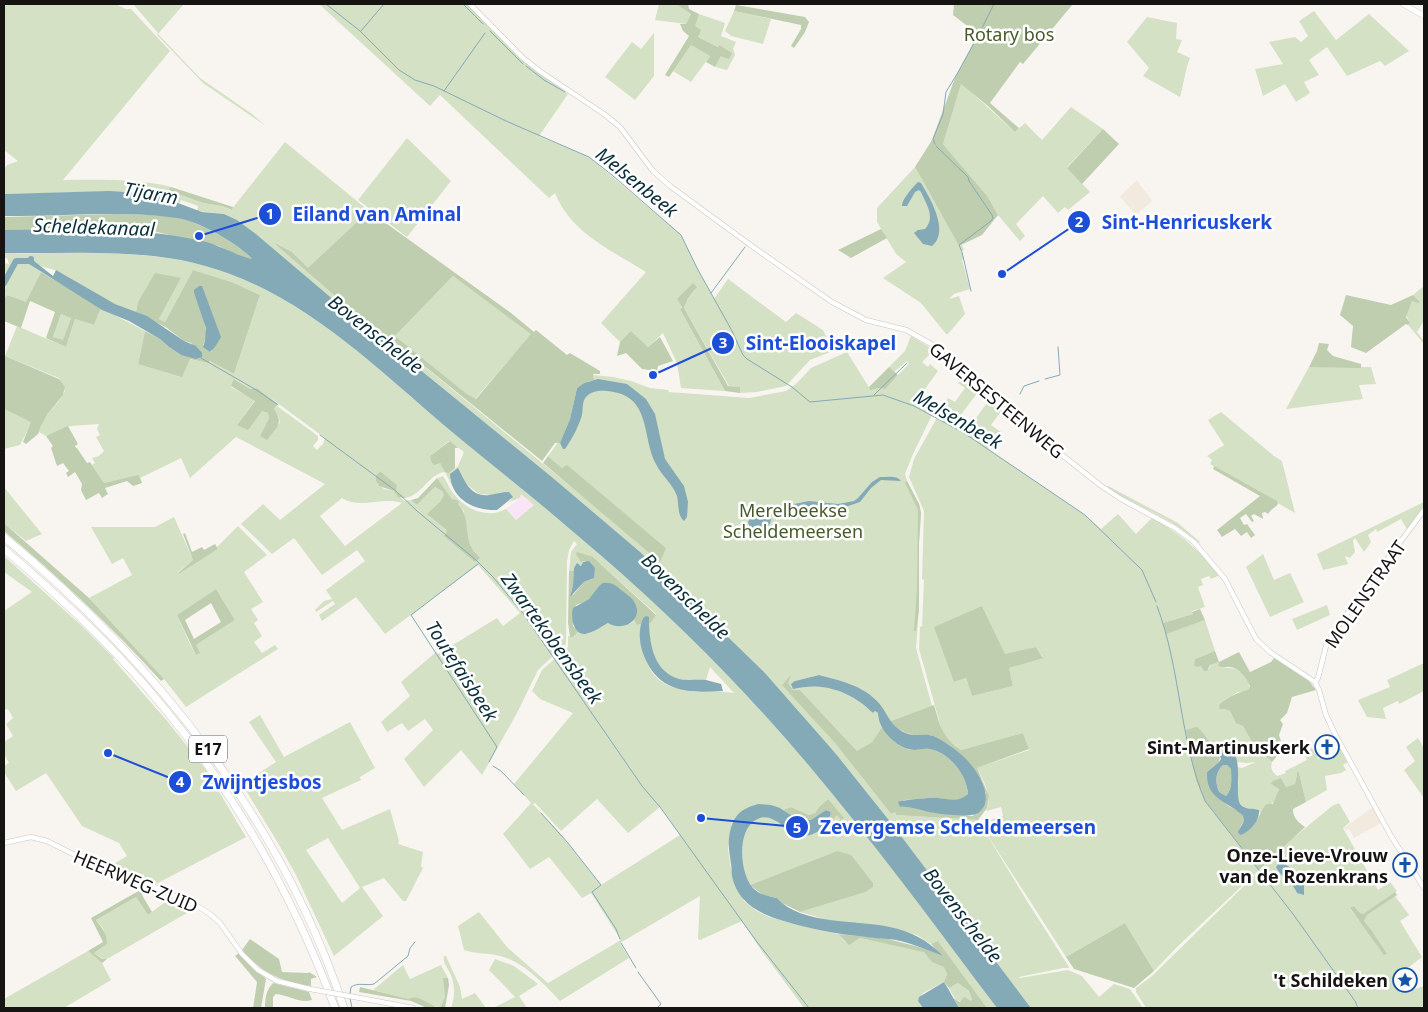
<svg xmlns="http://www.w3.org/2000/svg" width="1428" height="1012" viewBox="0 0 1428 1012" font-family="'Noto Sans',sans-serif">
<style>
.commercial{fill:#f9e5f5}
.built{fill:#f2e9df}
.green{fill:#d4e1c4;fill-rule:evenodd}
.forest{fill:#bfceaf;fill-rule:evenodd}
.water{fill:#85aab7;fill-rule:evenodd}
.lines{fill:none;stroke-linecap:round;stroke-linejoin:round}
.stream{stroke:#85aab7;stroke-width:1}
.river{stroke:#85aab7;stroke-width:6}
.tertiary-casing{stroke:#c9c6c2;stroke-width:5.5}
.secondary-casing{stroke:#c9c6c2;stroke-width:6}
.motorway-casing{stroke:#c9c6c2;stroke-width:8}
.tertiary{stroke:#fff;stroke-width:4.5}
.secondary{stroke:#fff;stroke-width:5}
.motorway{stroke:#fff;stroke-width:7}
.tertiary-bridge-casing{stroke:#c9c6c2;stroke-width:5.5;stroke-linecap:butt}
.tertiary-bridge{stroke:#fff;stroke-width:4.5}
.labels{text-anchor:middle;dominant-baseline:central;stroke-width:5;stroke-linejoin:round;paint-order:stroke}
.shield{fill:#fff;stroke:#5b5a5a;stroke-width:1}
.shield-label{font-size:16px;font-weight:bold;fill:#151413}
.park-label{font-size:18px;fill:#465a2a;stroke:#fff}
.street-label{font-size:18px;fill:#151413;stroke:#fff}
.poi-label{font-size:18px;font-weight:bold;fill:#151413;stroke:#fff;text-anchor:end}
.water-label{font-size:19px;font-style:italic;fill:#092e39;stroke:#fff}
.leader{fill:none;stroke:#1d4ed8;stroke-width:2}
.callout-dot{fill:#1d4ed8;stroke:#fff;stroke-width:2}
.mark-label{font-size:15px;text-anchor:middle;font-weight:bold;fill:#fff}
.callout-label{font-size:19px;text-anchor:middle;font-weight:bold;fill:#1d4ed8;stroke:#fff;stroke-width:5;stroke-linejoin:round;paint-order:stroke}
</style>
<rect width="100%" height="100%" fill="#f8f5f1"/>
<path class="commercial" d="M521,494L534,505L516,520L506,509L520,498Z"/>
<path class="built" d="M1137,180L1152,201L1136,215L1120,197L1122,194Z
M1373,807L1381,823L1354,838L1349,829L1346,831L1344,828Z"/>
<path class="green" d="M4,4H115L126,9H131L170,51L63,180C100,180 136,178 171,187L170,191L203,203L222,206L231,210L285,142L369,211L308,269L292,252L277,243L275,244L349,308L391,339L603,513L666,548L567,466L562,468L548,456L557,444L594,378L593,375L613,377L631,381L650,388L668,390L669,392L749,398L786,391L797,383L811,368L847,352L870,389L879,388L884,389L909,364L907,361L894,372L889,367L905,351L911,336L934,350L922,362L928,367L930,364L938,371L917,400L934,411L913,454L905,474L907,481L919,504L921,513L919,543V609L916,648L932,706L891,721L877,701L868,693L853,686L819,675L795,681L803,686C828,683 855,695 873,713L875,711L878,713V718L882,727L872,742L858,752L800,690H793L788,684L782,683L835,743L891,814L895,812L896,815L978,820L1027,901L1069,967V968H1063L1019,977L1020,978L1068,970L1082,976L1099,997L1114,984L1130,989L1143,1008H1031L892,824L836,754L639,551L553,478L396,350L368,329L256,234L237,220L224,214L197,211L198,206L181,200L179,204L161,196L136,191L4,194V169L7,165L18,161L4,150Z
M133,4H184L158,34L200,78L252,114L266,126L203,83L157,35L158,33Z
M319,4H468L529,65L568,94L539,136L589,157L681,235L697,268L714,299L728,279L786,322L796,313L823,330L833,351L810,360L786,386L757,392L740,393V387L729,386L684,308L688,298L695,290L693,283L680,309L725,391L681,388L677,363L663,333L648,347L632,332L620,342L601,323L646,272C611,250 571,233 555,193L549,198L440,95L430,106Z
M659,4H681L680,6L691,14L686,24L655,20Z
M734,11L771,19L763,44L731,36L725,31Z
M1314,11L1336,40L1369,14L1409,51L1385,66L1380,61L1347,76L1327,47L1309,60L1319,75L1304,82L1310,93L1296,102L1285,84L1263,96L1255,69L1283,64L1269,42L1295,37L1301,42L1308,36L1299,21Z
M699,14L725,23L721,36L736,42L733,49L735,55L727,70L715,67L721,56L719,45L718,47L698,37L694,23Z
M1147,17L1177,23L1176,39L1182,40L1177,52L1190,58C1185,70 1184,84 1180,97L1143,76L1149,68L1127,42Z
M654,33V76L635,100L605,77L632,42L641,49Z
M691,45L710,56L691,82L673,71Z
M961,83L1015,132L1025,123L1042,140L1071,107L1103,129L1067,167L1090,192L1068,210L1065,207L1058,213L1043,196L1016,224L1025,236L1020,241L998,215L988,197L943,144Z
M407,138L451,181L407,237L358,200Z
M915,167L959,246L962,245L964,250L961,251L964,258L962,260L970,289L954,294L949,299L959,296L965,314L948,334H946L921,303L883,278L906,262L896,254L877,222V208Z
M4,253C80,255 157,246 230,274C316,306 383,374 452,432C494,467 537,500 578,536C638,586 695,640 748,697C840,794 917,902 997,1008H987L938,941L931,944L917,935L890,927L831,921L800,912L866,892L873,887L837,851L750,885C739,869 737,817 765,817C782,817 791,840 810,835C822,832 828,821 838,814L828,799L819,807L815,813L809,815L791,807L783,810L780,808L732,821L728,849L732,875L744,901L757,911L769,917L838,934L845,942L855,941L860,938L924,951L944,967L947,974L944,982L923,993L918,1001L923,1008H804L761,950L742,921L700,940L698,939L700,896L620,943L629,958L560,1001C545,985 523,961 500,956C488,953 476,954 464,950L458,926L479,912L507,947L548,983L621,940L591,893L582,898L549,857L530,869L503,834L531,803L514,784L573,713L540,699L532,691L542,670L568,647V636L573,637L578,632L588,634L608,623L630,624L634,620L637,625L641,624C639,635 642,644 645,655C655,700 700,688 734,693L710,667L706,680C697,680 687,681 678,679C654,671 649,644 649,623H651L656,614L593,557L580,558L583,562L582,565H579L574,568V571H569L571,552L577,544L574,541L569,550L567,561L566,644L538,670L517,713L482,775L461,750L424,787L404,759L433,730L425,719L408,731L402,723L387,732L381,722L410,696L401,682L436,652L438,654L497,618L503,626L520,613L478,565L385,634L356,597L322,621L319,615L335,604L333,601L316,612L315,610L324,601L332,599L326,590L365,561L357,550L322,575L294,538L272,554L241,524L263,504L280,520L325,484L236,437L190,478L181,458L140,478V476L104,483L92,465L95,463L92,458L99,456L104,451L96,437L100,435L97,429L99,424L70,426L46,436L39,432C43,415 58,406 65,391L59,378L5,356L17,326L66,347L75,319L94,325L101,308L145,331L138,364L189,359L208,363L210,361L234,374L260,295L232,282L193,270L165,322L159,319L181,278L138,302L136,312C107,304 83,284 57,271C49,267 44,269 35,263L30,264L41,272L26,303L7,295L4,299V263L9,264L7,258H4ZM235,379L250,389L257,388L325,438L323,444L317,450L313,446L318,440V436L277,406L274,409L279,418L280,423L260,436L269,418L268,413L262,411L237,425L255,400L231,387ZM449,441L464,452L458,466L449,473L440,463L432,462L430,456ZM380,471L397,485L396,491L406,498C423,494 429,474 445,472L453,488L450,479H462L465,483L479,494L494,495L512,499L507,503L520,498L521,494L534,505L516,520L506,509C487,519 466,510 453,493C449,488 447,481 443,476L437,478L452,499L464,511L467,536L472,549L476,553L444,535L447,531L440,502L444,495L442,491L435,487L417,505L411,500L404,501L395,491L384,489L377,484L376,475ZM342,498C361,510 382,496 402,503L345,546L320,516ZM597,799L628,833L660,807L680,835L601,885L559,832L533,804L535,803L561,831Z
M453,276L532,334L475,399L467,394L395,336Z
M1424,286V321L1417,332L1424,341V344L1408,325L1410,323L1406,315L1412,301L1420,302L1413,295Z
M61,314L71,317L63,341L53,337Z
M1309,367H1371L1376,384L1359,385L1363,399L1286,409Z
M961,380H964L978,392L957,420L969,428L989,400L1002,410L991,425L1001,432L988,449L1085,515L1101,529L1118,514L1136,534L1152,518C1182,535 1198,549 1220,575L1211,579L1209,576L1201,579L1203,585L1198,587L1205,607L1192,611L1193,614L1163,623L1166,633L1205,620L1215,651L1195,659L1202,667L1209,669L1210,665L1219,662L1218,666C1231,671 1236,663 1246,679C1249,683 1250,686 1248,691L1238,692L1224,700L1220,709H1224L1230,711L1236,722L1243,726L1254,746L1272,762C1270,768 1272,772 1277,776L1286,773L1285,771L1307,760L1303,752L1312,748L1315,754L1317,753L1318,759L1321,758L1317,740L1333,736L1348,762L1343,765L1346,770L1341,773L1325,776L1327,790L1306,802L1298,769L1295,784L1286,787L1281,778L1276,801L1263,808L1260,814L1259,810C1243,809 1236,805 1238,788C1239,781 1238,774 1237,767L1242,768L1256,762L1247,763L1236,762L1231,750L1211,742L1202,734L1205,801L1259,870L1177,947L1154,971L1125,923L1066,957L988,836L984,822L1003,816L1001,807L986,811C993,796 984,782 977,768L1029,750L1023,733L961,750L946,737L942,731L919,649L920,627L922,626L924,580L922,579L924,511L909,477L914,459L948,398L955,402L965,388L958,383ZM982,606L1005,655L1036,647L1043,657L1009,668L1013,686L972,696L966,678L954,682Z
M4,409L32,422L20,445L4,449Z
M1221,412L1274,456L1282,461L1295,513L1210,464L1212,460L1207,456L1224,445L1208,420Z
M1108,486L1178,523L1200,542L1199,543C1172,518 1137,507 1107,488Z
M4,487L42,534L26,541L4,523Z
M1424,502V506L1407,529L1401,519L1377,532L1376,529L1368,535L1371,542L1364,552L1355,538L1353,541L1355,552L1350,558L1345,556L1348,564L1323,570L1317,554Z
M174,517L193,560L178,572L179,574L218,549L217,547L238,526L267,555L244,572L263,602L251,609L258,620L254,623L262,636L254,642L262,653L275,645L278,649L186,707L164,679L89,598L132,575L123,558L112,564L91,527H155ZM216,589L235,620L196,645V655L189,642L177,615Z
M1263,554L1274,580L1290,573L1304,602L1270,617L1246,567Z
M4,556L82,626L114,658L113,659L168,722L206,770L246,837L156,884L110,866L127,856L119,843L82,826L46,773L16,791L4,772V766L9,763L4,754V742L13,736L6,724L13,718L8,709L4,710V611L32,592L4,572Z
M1327,605L1330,615L1297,630L1292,619Z
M1424,663V691L1399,704L1398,701L1383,708L1386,719L1367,717L1358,700L1390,687L1387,680Z
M260,715L284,757L350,722L375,768L360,777L361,780L322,798L342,830L390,809L399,841L398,844L423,852L421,866L423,868L406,901H403L384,878L362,887L383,916L334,956L296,875L278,843L242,784L276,762L249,722ZM328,838L360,888L342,903L306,850Z
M1418,738L1424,748V798L1404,770L1415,761L1406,747Z
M1339,803L1350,822L1343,828L1378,890L1390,882L1397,891L1363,914L1359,912L1354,906L1350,909L1386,954L1372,931L1364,921L1367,915L1395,896L1409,915L1400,921L1422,957L1400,974L1405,982L1400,984L1403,991L1411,987L1412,990L1424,986V1008H1359L1357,1004V1008H1146L1136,992V988L1152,976L1292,839L1332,806Z
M136,897L148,915L165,902L167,898L194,909L107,959H103L94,953L107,944L103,928L96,920Z
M88,951L102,963L111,980L64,1008H4V999Z
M444,956H446L460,987L462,999L475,993L486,1008H451C455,997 455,986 451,975C448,968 442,963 444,956Z
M495,959L514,966L538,984L519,996L527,1008H493L515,997L489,970Z
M403,965L410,979L441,965L448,978L443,979L445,997L440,1008L431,1005L422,999H409L373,990Z
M958,983L967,989L972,999L971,1001C955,1002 956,1001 949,988Z"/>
<path class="forest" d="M681,4H688L689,9L699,14L695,26L701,30L698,37L718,47L719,45L732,53L729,59L721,56L715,67L706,62L710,56L691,45L669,77L665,75L689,36L683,31L680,24H686L691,14L679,6Z
M954,4H1073L1023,64L1020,62L990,103L1019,128L1015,132L988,106L961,84L943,144L988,197L998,215L982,235L959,246L915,167L932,140L955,78L978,34L953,15Z
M736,5L805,17L809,22L805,32L794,48L791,46L801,29V25L734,11Z
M1103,129L1119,144L1082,184L1067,168Z
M171,187L233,207L232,210L222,206L203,203L170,191L169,189Z
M369,211L511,313L534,332L536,330L567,355L570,353L600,371V374H593L594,380L584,383L577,388L570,419L560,443H555L542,461L391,339L349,308L275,244L276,243L292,252L308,268ZM453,276L531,334L476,399L467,394L395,336Z
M114,214C134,214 155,215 175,217C195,220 240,244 253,260L230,252L219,246L152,231L4,230V217Z
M881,229L887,238L851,258L838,250Z
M193,270L232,282L260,295L234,374L210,361L208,363L190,359L182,377L138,364L145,331L160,339L169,347L181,355L202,357L191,343L184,341L167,328L136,312L138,302L155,273L181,278L159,319L165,322ZM199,286L212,351L210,352L203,345C212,331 199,307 194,293L195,290Z
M41,272L101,308L94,325L75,319L66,347L46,338L55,312L30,301L21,328L4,321V299L7,295L26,302ZM61,314L71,318L63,340L53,337Z
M693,283L697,287L688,298L684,308L728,386L740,387V393L725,391L680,309L682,307L677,299Z
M1346,295L1391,305L1413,295L1420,302L1418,303L1412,301L1406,317L1410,323L1408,325L1406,324L1366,353L1351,347L1353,326L1340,315Z
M631,331L648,347L660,337L673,361L658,366L657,371L642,369L626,353L617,356L620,342Z
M1319,343L1329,344L1327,350L1333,356L1361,364V368L1309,367L1317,351Z
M5,356L59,379L65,387L63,395L47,415L41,426L38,434L26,444L23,442L31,422L4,409Z
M889,367L898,375L885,389L879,388L870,390L869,387Z
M234,379L250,389L257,388L278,404L274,409C284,424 277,427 267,440L260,436L269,418L268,413L262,411L248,430L237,425L255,401L231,386Z
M68,426L78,444L75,446L76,448H77L87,463L90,462L104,483L139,475L142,483L133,486L127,481L105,488L108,494L102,498L99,493L86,500L81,490L82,484L75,472L68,477L66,473L69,471L63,463L57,466L51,448L53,446L46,436Z
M450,441L458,448H455V468L449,473L445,472L440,463L434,465L431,461L430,456Z
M548,456L562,468L567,465L666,548L660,562L543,463Z
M1214,466L1277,501L1278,504C1275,508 1271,509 1268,514L1265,512L1262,513L1263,519L1254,514L1251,516L1254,521L1252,522L1246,514L1240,518L1244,525L1247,524L1255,535L1251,538L1247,532L1241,536L1235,529L1222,537L1217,530L1260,496L1213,469Z
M380,471L397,485L396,491L406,498L398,497L394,491L379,486L376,481V475Z
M437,478L452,499L459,501L458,505C470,514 464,535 472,548C473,551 477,554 480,558L475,562L444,536L447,530L427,514L440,502L444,495L442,491L435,487L417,505L411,500L418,498Z
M907,481L919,504L921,513L919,543V609L916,631H914L917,589L918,510L905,483Z
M4,523L89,598L164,679L161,681C112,627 60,578 4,531Z
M185,533L192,552L202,547L204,550L215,544L218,549L179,574L178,573L193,560L183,534Z
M577,552L593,557L656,615L651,623H649V617L643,618L641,624L637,625L634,620L636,615L608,583C597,583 596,593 589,599C585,602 580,603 576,605L573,626L578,632L573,637H570L568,623L569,571H574L573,585L571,592L573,595L584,582L592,579L585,561L581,562L576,554Z
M216,589L235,620L196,645L200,653L196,655L177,615ZM211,603L221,622L194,639L185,620Z
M982,606L1005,654L1036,647L1043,658L1009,668L1013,686L972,696L966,678L954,682L934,627Z
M1200,609L1205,620L1166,634L1163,623L1193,614L1192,612Z
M1215,651L1219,662L1239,652L1250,672L1271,662L1274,658L1309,681L1316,690L1292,697L1287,713L1280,720L1283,724L1279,735L1281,741L1276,743L1281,753L1278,755L1272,762L1254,746L1243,726L1236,723L1230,711L1224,709H1220L1219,706C1222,699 1241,691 1248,690L1250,686C1246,678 1240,668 1230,667C1225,667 1223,668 1218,666L1219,662L1210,665L1207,671H1204L1201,666L1196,667L1194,665L1195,659Z
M791,675L788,683L793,690H800L857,751L872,742L882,727C888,738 900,749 913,750C918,750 924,748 929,749C949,752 967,775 968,794C955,804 951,799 937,798C928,797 914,800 904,800L900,807L907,806L931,812L973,816L986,793L931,735C916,736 900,735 891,721L934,705C941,728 941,735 961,750L1023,733L1029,749L977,768L989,796L987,808L978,820L896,815L895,812L891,814L835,743L782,685Z
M1197,727C1203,731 1205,738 1211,742L1206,744C1210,749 1218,751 1220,757L1219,762L1207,772L1227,805L1238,811L1243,816L1244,821L1240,827C1245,825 1252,823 1256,820C1263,814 1261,802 1273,804L1279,789L1271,784L1273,781L1281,778L1286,787L1295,784L1298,769L1306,802L1293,809C1293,818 1298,822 1305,827L1259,870L1205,801L1196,780L1186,730Z
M1223,765H1227L1231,769C1231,778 1233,789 1226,796L1219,792C1215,782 1215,773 1223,765Z
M828,799L844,818L841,820L837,815L827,826L831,812L826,810L812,820L794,817L783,810L791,807L809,815L815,813L819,807Z
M837,851L851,855L873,883V887L866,892L800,912L782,903L777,898L763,895L750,885Z
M142,889L145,893L142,895L152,912L148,915L136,897L96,920C102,928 107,933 107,944L94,953L102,959H107L102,963L88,951L103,942L91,918Z
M1395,892L1397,895L1367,915L1364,921L1372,931L1387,954L1384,955L1350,908L1354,906L1359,912L1363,914Z
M1125,923L1154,971L1134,988L1074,969L1066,957Z
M838,934L888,939L923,948L941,955L931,944L938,941L987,1008H959L953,998L960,1002L964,997L971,1001L972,999L968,990L958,983L949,988L944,982L947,974L944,967L932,962L924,952L860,938L849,945Z
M250,939L279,959L282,972L308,973L309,972L317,977L311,979V986C280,981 263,974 242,950Z
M239,953L266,979L261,1008H253L257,982L235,956Z
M444,978H448L449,985L445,1008H427L411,1001L359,992L360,987L409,999C420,993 429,1006 440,1008L445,997L443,979Z
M273,983L309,992L312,1000C300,1004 288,995 276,994L273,997V1008H265C265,999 266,990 273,983Z"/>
<path class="water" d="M918,182L921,183C930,198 950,231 932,246L923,244L914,233L918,230L925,229C936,217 926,204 921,192L919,190L915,192L907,206H902C902,199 913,187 918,182Z
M109,191L151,193L202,212L224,214L237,220L256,234L368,329L396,350L553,478L639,551L764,672L836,754L892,824L1031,1008H997C917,902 839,794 748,697C695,640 638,586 578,536C537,500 494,467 452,432C383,374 316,306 230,274C157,246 80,254 4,253V230C70,230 137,226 202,241C220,245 235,255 252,259C239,244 197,220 176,218C119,210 61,217 4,216V194Z
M31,261H34L53,276L56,270L115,304L147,316L184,341L196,346L202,353V357L196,359L181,355L169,347L160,339L129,321L102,310L29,264Z
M199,286H202L221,337L215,347L210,352L203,347L205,341L206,328L194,293V290Z
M598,379L627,384L646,399L655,414L665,459L684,486L688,502L687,517L684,521C677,515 679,504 677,496C672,483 661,475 656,464C641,435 652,395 607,391C600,390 591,391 586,397C582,401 583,410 582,415C578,428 572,439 565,449H563L560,443L570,419L577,388L584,383Z
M458,468C465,481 470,497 489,495C496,494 502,492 509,492L513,497L497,510C474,511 451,499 450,474Z
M880,477C887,477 897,475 901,481L881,480L871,488L860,502L842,508L815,505L799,508L778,513L771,516C772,528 762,533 751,531L748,522L751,517L757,513H770L784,506L809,501L838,504L854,501L858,498L872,482Z
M589,561L595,568L594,578L584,582L570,597L573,585L574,568L577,563L581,566L583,562Z
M603,583C611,582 616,585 621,590C625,593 630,596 633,600C646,618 625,633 608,623C602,626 596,631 589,633C574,639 570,618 573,608L589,599L599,586Z
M646,616L649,617C649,640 652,671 679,679C688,681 697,679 706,680C711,681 716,683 721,684L723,691C688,693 659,693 644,656C639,644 638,630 643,618Z
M819,675C838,680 862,685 877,701C886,710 889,723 900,730C913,739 924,732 933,736C943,740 956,750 964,757C977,769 997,800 978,813C971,818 939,814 929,812C919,810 910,806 900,807L898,802C904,800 931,797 938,798C950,799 957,803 968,794C967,775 949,752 929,749C924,748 919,750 914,750C897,749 878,730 878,713L875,711L873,713C852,692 823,681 793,689L791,684L795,681Z
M1211,742C1217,744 1224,746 1230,749C1245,759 1233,796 1241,805C1246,810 1253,808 1259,810C1260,820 1250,832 1240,835L1238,832L1244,821L1243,816C1228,800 1206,801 1207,772L1219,762L1221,759L1219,754L1206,749V744ZM1223,765H1227L1231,769C1231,778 1233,789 1226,796L1219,792C1215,782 1215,773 1223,765Z
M758,804L771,805L780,808L794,817L811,820L826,810L831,812L827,826C822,829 815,834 810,835C788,841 775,806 754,821C737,833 740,874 753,888C760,895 768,896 777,898C800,925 858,920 890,927C913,932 927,940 943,956C927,950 905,940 888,939C859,937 830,933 802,926C772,918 739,910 732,876C731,872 732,868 731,864C730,855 728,848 729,838C732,817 738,810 758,804Z
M1279,863C1296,865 1292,878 1304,883V895L1297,893C1293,882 1281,878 1276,867Z
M944,982C950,991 954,1000 959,1008H923L918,1001L919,997Z"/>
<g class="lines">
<path class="stream" d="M326,4L360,31L399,70L415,80L434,86L506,121L589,157L612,175L681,235L697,268L732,331L743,355L747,359L792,387L810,402L883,395L914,406L964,433L1085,515L1142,570L1156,602
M463,4L483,24
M982,28L994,4
M361,31L384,4
M490,31L523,64
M526,66L544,80L565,92
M444,91L485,33
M935,144L933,139L943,114L946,92L957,74L979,34
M936,146L968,177L969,181L992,215L993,218L991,221L959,245L962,252L971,291
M711,293L745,247
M201,358L258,391L278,405
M1045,379L1060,375L1058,347
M1020,394L1024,386L1039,381
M874,395L907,363
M320,435L396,491L417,511L476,560L493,577L522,612L642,786L660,807L757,942L809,1008
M478,564L411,615L497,747L489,762
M1157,606C1181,669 1179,739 1205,801L1293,914L1355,1001L1358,1008
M493,766L501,771L524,795
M541,813L568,843L601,885L592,892L616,929L620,939
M621,943L636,968
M638,972L661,1004L657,1008
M350,994L351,987C358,982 366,986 374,984L408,956L410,948L415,942
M350,998L352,1008"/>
<path class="river" d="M175,211L199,218
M4,283L16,261H31V259"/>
<g class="tertiary-casing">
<path id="tertiary" d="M470,4L522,57L541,72L604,114L620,127L653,171L670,186L756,249L832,302L866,320L906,330L933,345L979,389L1100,485L1121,499L1175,528L1194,542L1225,579L1256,639L1270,652L1315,682L1319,690L1326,715L1335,734L1391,836L1424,888
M1315,682L1318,678L1326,646L1335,630L1424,510
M4,843L31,837L47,841L87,861L150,885L199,907L210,914L220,923L242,954L258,970L277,981L310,989
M360,998L413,1008"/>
</g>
<g class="secondary-casing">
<path id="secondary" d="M1403,4L1424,16"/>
</g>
<g class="motorway-casing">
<path id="motorway" d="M4,537C155,662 282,820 344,1008
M4,549C45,584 86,621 123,661C217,762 287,879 335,1008"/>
</g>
<use href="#tertiary" class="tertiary"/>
<use href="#secondary" class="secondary"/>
<use href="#motorway" class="motorway"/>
<g class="tertiary-bridge-casing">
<path id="tertiary-bridge" d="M310,989L360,998"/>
</g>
<use href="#tertiary-bridge" class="tertiary-bridge"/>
</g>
<defs>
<g id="church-ring" transform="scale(1.25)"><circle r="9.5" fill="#fff" stroke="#1654a5" stroke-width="1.5"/><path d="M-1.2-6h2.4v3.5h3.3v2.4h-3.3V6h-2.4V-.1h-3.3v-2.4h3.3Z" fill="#1654a5"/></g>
<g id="sight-ring" transform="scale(1.25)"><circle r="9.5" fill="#fff" stroke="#1654a5" stroke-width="1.5"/><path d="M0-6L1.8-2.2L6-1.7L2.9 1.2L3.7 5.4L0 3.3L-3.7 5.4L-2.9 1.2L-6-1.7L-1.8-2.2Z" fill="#1654a5"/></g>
</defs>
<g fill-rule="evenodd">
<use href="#church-ring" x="1327" y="747"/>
<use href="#church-ring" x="1405" y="865"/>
<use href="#sight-ring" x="1405" y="980"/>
</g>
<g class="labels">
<rect class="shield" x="189" y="735.5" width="38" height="27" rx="4"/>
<g class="shield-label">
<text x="208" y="749">E17</text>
</g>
<g class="park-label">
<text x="1009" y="34">Rotary bos</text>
<text x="793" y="510">Merelbeekse<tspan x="793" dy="21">Scheldemeersen</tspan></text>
</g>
<g class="street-label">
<text transform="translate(997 400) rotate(40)">GAVERSESTEENWEG</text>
<text transform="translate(1365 594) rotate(-55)">MOLENSTRAAT</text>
<text transform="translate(136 881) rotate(23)">HEERWEG-ZUID</text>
</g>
<g class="poi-label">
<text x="1310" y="747">Sint-Martinuskerk</text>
<text x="1388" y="855">Onze-Lieve-Vrouw<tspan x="1388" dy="21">van de Rozenkrans</tspan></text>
<text x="1388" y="980">'t Schildeken</text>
</g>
<g class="water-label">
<text transform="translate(637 182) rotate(39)">Melsenbeek</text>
<text transform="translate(151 193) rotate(10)">Tijarm</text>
<text transform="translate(94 227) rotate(2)">Scheldekanaal</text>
<text transform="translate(376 334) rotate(38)">Bovenschelde</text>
<text transform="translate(958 419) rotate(30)">Melsenbeek</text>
<text transform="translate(686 596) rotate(44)">Bovenschelde</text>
<text transform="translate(552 638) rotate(54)">Zwartekobensbeek</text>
<text transform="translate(462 671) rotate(57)">Toutefaisbeek</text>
<text transform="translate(963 915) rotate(52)">Bovenschelde</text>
</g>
</g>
<path class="leader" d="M199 236L270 214M1002 274L1079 222M653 375L723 343M108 753L180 782M701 818L797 827"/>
<g class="callout-dot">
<circle cx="199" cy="236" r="5"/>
<circle cx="1002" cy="274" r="5"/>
<circle cx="653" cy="375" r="5"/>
<circle cx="108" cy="753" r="5"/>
<circle cx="701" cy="818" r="5"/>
<circle cx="270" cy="214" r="12"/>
<circle cx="1079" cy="222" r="12"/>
<circle cx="723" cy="343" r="12"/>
<circle cx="180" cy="782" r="12"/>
<circle cx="797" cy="827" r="12"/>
</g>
<g class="mark-label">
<text x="270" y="219">1</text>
<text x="1079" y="227">2</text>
<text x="723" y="348">3</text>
<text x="180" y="787">4</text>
<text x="797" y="833">5</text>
</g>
<g class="callout-label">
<text x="377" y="221">Eiland van Aminal</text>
<text x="1187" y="229">Sint-Henricuskerk</text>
<text x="821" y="350">Sint-Elooiskapel</text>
<text x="262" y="789">Zwijntjesbos</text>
<text x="958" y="834">Zevergemse Scheldemeersen</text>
</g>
<rect width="1428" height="1012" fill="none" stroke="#151413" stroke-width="10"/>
</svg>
